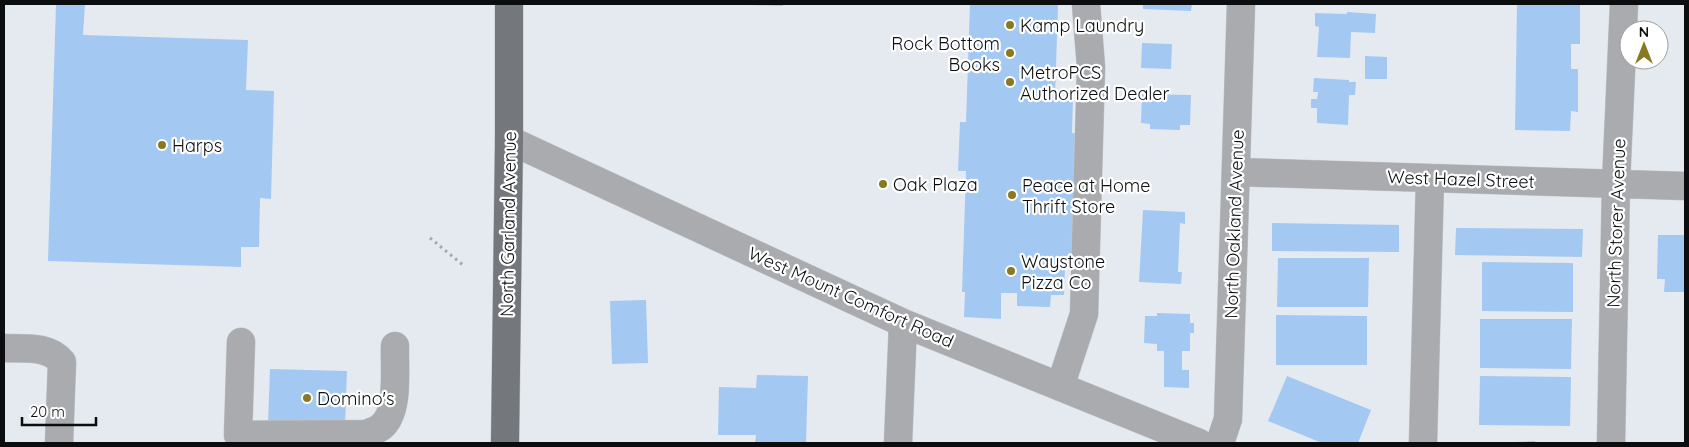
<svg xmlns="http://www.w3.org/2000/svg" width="1689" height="447" viewBox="0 0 1689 447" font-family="Quicksand,sans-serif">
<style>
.building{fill:#a3c9f3}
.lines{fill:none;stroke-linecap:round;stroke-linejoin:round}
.minor-casing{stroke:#c2c7cc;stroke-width:29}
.major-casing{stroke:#c2c7cc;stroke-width:29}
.path{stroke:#a3a7ac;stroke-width:3;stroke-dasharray:2.5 4;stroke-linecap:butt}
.minor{stroke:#a9abae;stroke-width:28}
.major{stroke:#74777c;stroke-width:28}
.poi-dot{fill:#877a20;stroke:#fff;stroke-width:2}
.labels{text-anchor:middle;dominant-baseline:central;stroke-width:4.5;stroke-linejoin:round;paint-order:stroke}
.poi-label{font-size:18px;fill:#0b0d0f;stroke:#fff;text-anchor:start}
.street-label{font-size:18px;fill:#0b0d0f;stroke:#fff}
</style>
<rect width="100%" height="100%" fill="#e5eaf0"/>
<path class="building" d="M56,4H85L83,35L248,40L246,90L274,91L271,199L260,198L259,247H241V267L48,261Z
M750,4H783V6L750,5Z
M970,4H1058L1055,99H1073L1072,133H1079L1075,256H1059V266L1065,267L1064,295H1051L1050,307L1017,306V293H1001V319L964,317L965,292H962L966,171H958L960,122H966Z
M1143,4H1192L1191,11L1143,9Z
M1517,4H1580V44H1571V69H1578V112L1571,111L1570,131L1515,130Z
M1347,12L1376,14L1375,33L1351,32L1350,58L1317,57L1319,27L1315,26V13L1347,14Z
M1142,43L1172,44L1171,69L1141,68Z
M1365,56L1387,57V79H1365Z
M1314,78L1349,80V82H1356L1355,95H1349L1348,125L1317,123V108H1311V99H1317L1318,92H1313Z
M1142,94L1191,95L1190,125H1180V130L1150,129V124L1141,123Z
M1143,210L1185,212V224L1180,223L1178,272H1182L1181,284L1139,282Z
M1272,223L1399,225V252L1272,251Z
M1456,228L1583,229L1582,257L1455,255Z
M1658,235H1685V292H1664L1665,279H1657Z
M1278,258H1369L1368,307H1277Z
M1482,262L1573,263V312L1482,311Z
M646,300L648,363L612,364L610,301Z
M1157,313L1190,314V323H1194V333H1190V351H1182V370H1189V388L1164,387V351H1157V344L1144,343L1145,316H1157Z
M1276,315L1367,316V365H1276Z
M1480,319H1572L1571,369L1480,368Z
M270,369L347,371L345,427L268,424Z
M757,375L808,376L806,443H755L756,435H718L719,387L756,388Z
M1287,376L1371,410L1358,443H1322L1268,421Z
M1480,376L1571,377L1570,426L1479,425Z
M1535,441V443H1514V442Z"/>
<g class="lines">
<g class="minor-casing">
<path id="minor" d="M509,140L903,323L1199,443
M1236,172L1685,186
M241,342L238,435L366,434C371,432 377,430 381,427C400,412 394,368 395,346
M4,348C25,349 48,345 62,362L59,443
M1060,387L1084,314L1091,67L1086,4
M898,443L903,323
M1220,443L1228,419L1241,4
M1423,443L1430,178
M1611,443L1616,183L1624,4"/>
</g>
<g class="major-casing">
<path id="major" d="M505,443L509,140V4"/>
</g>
<path class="path" d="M430,238L463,265"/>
<use href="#minor" class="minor"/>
<use href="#major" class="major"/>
</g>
<g class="poi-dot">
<circle cx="1010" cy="25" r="5"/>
<circle cx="1010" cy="53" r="5"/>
<circle cx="1010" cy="82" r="5"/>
<circle cx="162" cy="145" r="5"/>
<circle cx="883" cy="184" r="5"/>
<circle cx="1012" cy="195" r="5"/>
<circle cx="1011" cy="271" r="5"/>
<circle cx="307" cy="398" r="5"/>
</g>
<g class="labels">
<g class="poi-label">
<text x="1020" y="25">Kamp Laundry</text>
<text x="1000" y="43" text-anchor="end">Rock Bottom<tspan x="1000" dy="21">Books</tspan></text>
<text x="1020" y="72">MetroPCS<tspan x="1020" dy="21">Authorized Dealer</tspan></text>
<text x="172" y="145">Harps</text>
<text x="893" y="184">Oak Plaza</text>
<text x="1022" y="185">Peace at Home<tspan x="1022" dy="21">Thrift Store</tspan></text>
<text x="1021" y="261">Waystone<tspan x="1021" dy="21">Pizza Co</tspan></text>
<text x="317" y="398">Domino's</text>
</g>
<g class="street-label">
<text transform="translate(1461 179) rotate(2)">West Hazel Street</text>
<text transform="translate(1616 223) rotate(-88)">North Storer Avenue</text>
<text transform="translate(508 224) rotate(-89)">North Garland Avenue</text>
<text transform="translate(1234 224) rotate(-88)">North Oakland Avenue</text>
<text transform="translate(851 297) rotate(24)">West Mount Comfort Road</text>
</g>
</g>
<rect width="1689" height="447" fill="none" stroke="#0b0d0f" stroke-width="10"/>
<g transform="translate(1644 45)"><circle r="24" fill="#ffffff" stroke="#9d9e9f"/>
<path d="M0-4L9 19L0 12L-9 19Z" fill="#877a20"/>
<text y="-8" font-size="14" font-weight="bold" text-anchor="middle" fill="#0b0d0f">N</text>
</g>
<path d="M22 417v8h74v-8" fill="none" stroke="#0b0d0f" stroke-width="2.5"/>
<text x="30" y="417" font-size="15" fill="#0b0d0f" stroke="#ffffff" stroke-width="4" paint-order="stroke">20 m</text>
</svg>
